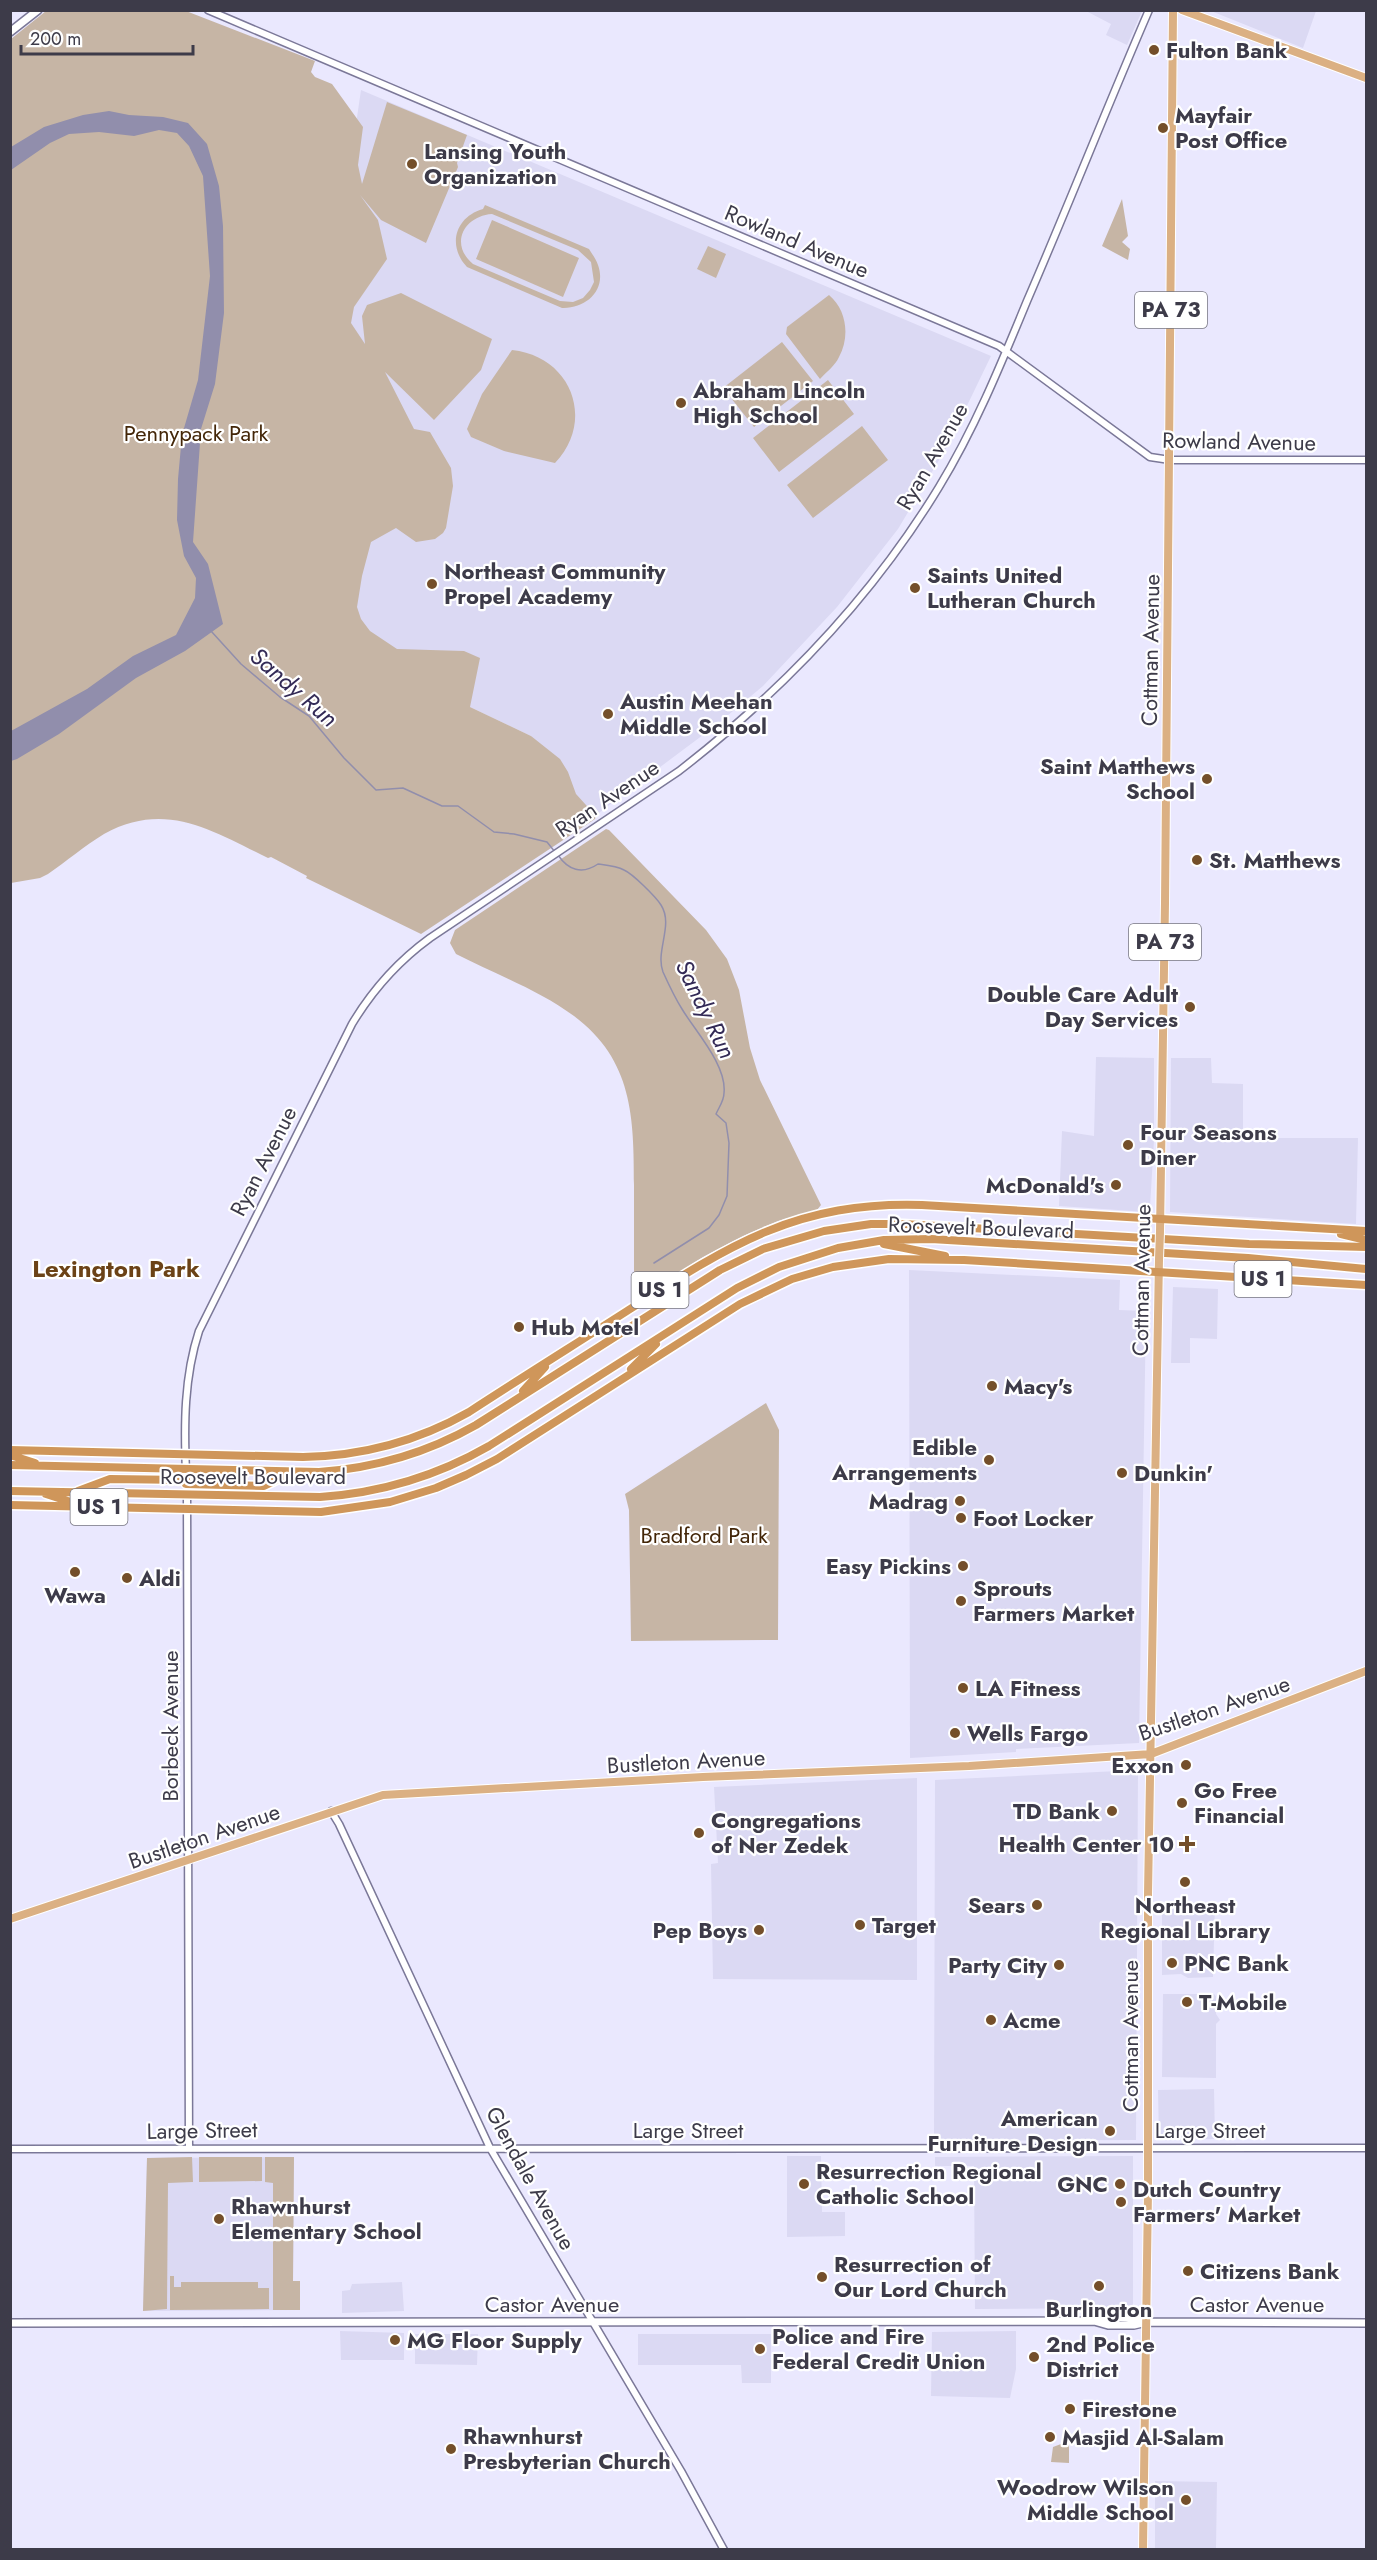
<svg xmlns="http://www.w3.org/2000/svg" width="1377" height="2560" viewBox="0 0 1377 2560" font-family="Jost,sans-serif">
<style>
.built{fill:#dbd9f3}
.green{fill:#c6b5a5;fill-rule:evenodd}
.water{fill:#918eac}
.lines{fill:none;stroke-linecap:round;stroke-linejoin:round}
.stream{stroke:#918eac;stroke-width:1.5}
.tertiary-casing{stroke:#7b7898;stroke-width:9}
.secondary-casing{stroke:#7b7898;stroke-width:10}
.primary-casing{stroke:#fff;stroke-width:10}
.trunk-casing{stroke:#fff;stroke-width:11}
.tertiary{stroke:#fff;stroke-width:6}
.secondary{stroke:#fff;stroke-width:7}
.primary{stroke:#dbb083;stroke-width:8}
.trunk{stroke:#cf965a;stroke-width:8}
.primary-bridge-casing{stroke:#fff;stroke-width:10;stroke-linecap:butt}
.primary-bridge{stroke:#dbb083;stroke-width:8}
.poi-dot{fill:#744f2a;stroke:#fff;stroke-width:2}
.labels{text-anchor:middle;dominant-baseline:central;stroke-width:4.5;stroke-linejoin:round;paint-order:stroke}
.shield{fill:#fff;stroke:#777680;stroke-width:1.5}
.shield-label{font-size:21px;font-weight:bold;fill:#3d3b49}
.poi-label{font-size:22px;font-weight:bold;fill:#3d3b49;stroke:#fff;text-anchor:start}
.street-label{font-size:22px;fill:#3d3b49;stroke:#fff}
.park-label{font-size:22px;fill:#432608;stroke:#fff}
.water-label{font-size:24px;font-style:italic;fill:#332a56;stroke:#fff}
.neighbourhood-label{font-size:24px;font-weight:bold;fill:#6b4217;stroke:#fff}
</style>
<rect width="100%" height="100%" fill="#eae8fe"/>
<path class="built" d="M1086,11H1142L1127,45L1106,35L1111,24Z
M1211,11L1316,10V11L1303,48Z
M361,90L991,356L948,445L898,529L837,607L763,686L715,726L596,815L575,795L531,736L337,644L407,425L330,302Z
M1096,1057L1154,1058V1140L1150,1207L1147,1212L1059,1206L1062,1131L1094,1136Z
M1171,1058H1211L1212,1083L1243,1084V1138H1358L1356,1224L1170,1212Z
M909,1270L1120,1280L1119,1310L1146,1311L1139,1743L1016,1749V1752L910,1758Z
M1173,1287L1218,1289L1217,1339L1190,1338V1363H1171Z
M1138,1770L1136,2140L934,2141L935,1780Z
M917,1778V1980L713,1979L711,1864L718,1863L714,1787Z
M1215,1902L1213,1977L1188,1978L1181,1974L1162,1975V1903Z
M1163,1994H1214L1216,1996V2014L1220,2020L1216,2024V2078L1162,2077Z
M1214,2089L1215,2139L1159,2140L1158,2090Z
M787,2156H821L822,2212H845V2236L787,2237Z
M1133,2156V2308L975,2309L974,2166H935V2157Z
M294,2157L293,2281H300V2310L143,2311L147,2158Z
M402,2282L404,2311L342,2313V2291L350,2290L352,2284Z
M340,2331L404,2333V2360H341Z
M1016,2331V2369L1010,2398L931,2396L932,2332Z
M415,2334H478L477,2365L415,2364Z
M638,2334H771V2383H742L741,2365H638Z
M1155,2481L1217,2482L1216,2549H1155Z"/>
<path class="green" d="M46,11H186L315,61L311,72L315,77L332,84L363,127L358,165L362,184L387,102L467,135L457,163L458,167L426,243L381,220L360,195L378,220L387,259L354,307L351,323L365,344L362,316L367,305L401,293L492,339L481,370L434,420L385,372L414,429L430,432L451,468L453,486L446,528L443,533L435,539L416,542L396,528L371,542L362,576L357,607L361,619L370,631L397,649L464,651L480,658L470,707L531,736L560,759L568,772L576,794L596,816L595,819L421,934L306,878L307,876L271,857L268,858C212,831 166,800 104,834C84,846 67,861 48,874L40,878L11,883V39Z
M1122,199L1128,236L1122,242L1130,249L1128,260L1102,246Z
M485,205L589,249C592,254 596,259 598,265C607,290 586,309 562,308L467,267C447,246 455,217 483,209ZM492,214L578,250L591,262L594,282L590,290L583,298L573,302L560,301L473,264C449,244 464,216 492,214Z
M492,220L579,258L563,297L476,259Z
M708,246L726,254L716,278L697,269Z
M829,295C847,310 850,337 839,357C835,366 827,371 820,379L786,334L787,327Z
M782,342L813,381L754,427L723,388Z
M512,350C571,356 596,420 555,463L504,451L471,437L467,429L482,394Z
M828,380L854,414L779,472L753,438Z
M862,426L888,460L813,518L787,485Z
M606,829L609,830L706,930L727,959L739,990L750,1048L760,1080L821,1205L817,1210L778,1221L743,1236L703,1257L653,1289L638,1282L634,1276C634,1246 634,1215 634,1185C634,1118 633,1060 574,1016C539,990 495,974 456,954L450,943L455,930Z
M766,1403L779,1430L778,1640L631,1641L629,1510L625,1494Z
M192,2157L193,2182L168,2183L167,2309L143,2311L147,2158Z
M199,2157H262V2181L199,2182Z
M265,2157H294L293,2281H300V2310H273V2183L265,2182Z
M170,2276H174V2287H181V2282H258V2288H269V2309L170,2310Z
M1069,2441V2463L1051,2462L1053,2447Z"/>
<path class="water" d="M109,111L129,115L163,117L188,123L207,144L219,186L223,226L224,313L215,384L201,429L193,542L208,564L223,624L185,651L136,678L59,734L17,759L11,761V731L87,689L133,656L176,635L195,598L196,578L184,556L177,520L178,479L182,435L198,380L210,276L203,176L189,146L177,133L159,130L134,136L99,132L69,134L50,143L11,170V147L44,127L83,115Z"/>
<g class="lines">
<path class="stream" d="M211,631L241,664L280,697L309,716L344,758L376,790L403,788L442,806H458L494,832L514,834L547,842L555,852
M558,855C568,870 582,875 598,864C606,865 617,866 624,870C633,874 656,897 661,905C674,925 655,951 663,972C668,983 675,998 682,1009C695,1031 727,1065 724,1093C724,1101 719,1107 716,1114L726,1123L729,1143L727,1196L719,1215L709,1228L654,1263"/>
<g class="tertiary-casing">
<path id="tertiary" d="M208,10L999,346L1150,457L1170,460H1366
M186,1472C184,1425 184,1377 199,1331L352,1024C373,989 397,962 430,938L679,771C781,692 871,599 939,487C975,428 1001,364 1027,301C1069,204 1107,107 1149,10
M187,1492L189,2148
M331,1811L339,1824L490,2148L681,2471L724,2550
M10,2149L1366,2148"/>
</g>
<g class="secondary-casing">
<path id="secondary" d="M10,32L38,10
M1094,2321C1112,2316 1129,2316 1147,2322
M10,2323L1094,2321L1108,2325H1134L1147,2322L1366,2323"/>
</g>
<g class="primary-casing">
<path id="primary" d="M1182,10L1366,78
M1160,1232L1165,903L1173,10
M10,1919L383,1795L703,1777L969,1766L1151,1754L1366,1671
M1143,2550L1148,2191V1894L1159,1259"/>
</g>
<g class="trunk-casing">
<path id="trunk" d="M1341,1234L1366,1240
M884,1244L945,1256
M631,1369L656,1344
M523,1391L545,1367
M10,1450L303,1457C362,1456 418,1441 469,1412C521,1378 574,1345 627,1311C728,1246 796,1201 922,1205L1366,1231
M10,1455L35,1463
M10,1465L319,1472C375,1468 427,1453 476,1425L720,1270L763,1249L824,1231L871,1224H903L1249,1244L1366,1247
M186,1484L264,1486L293,1472
M10,1491L320,1497C380,1493 437,1476 489,1446L737,1288L779,1267L838,1248L884,1240L931,1239L1248,1258L1366,1269
M78,1491L110,1479L186,1480
M46,1494L77,1504
M10,1505L321,1512L390,1502L436,1488L466,1475L497,1459L740,1304L792,1279L833,1267L889,1259L964,1260L1366,1285"/>
</g>
<use href="#tertiary" class="tertiary"/>
<use href="#secondary" class="secondary"/>
<use href="#primary" class="primary"/>
<use href="#trunk" class="trunk"/>
<g class="primary-bridge-casing">
<path id="primary-bridge" d="M1159,1259L1160,1232"/>
</g>
<use href="#primary-bridge" class="primary-bridge"/>
</g>
<g class="poi-dot">
<circle cx="1154" cy="50" r="6"/>
<circle cx="1163" cy="128" r="6"/>
<circle cx="412" cy="164" r="6"/>
<circle cx="681" cy="403" r="6"/>
<circle cx="432" cy="584" r="6"/>
<circle cx="915" cy="588" r="6"/>
<circle cx="608" cy="714" r="6"/>
<circle cx="1207" cy="779" r="6"/>
<circle cx="1197" cy="860" r="6"/>
<circle cx="1190" cy="1007" r="6"/>
<circle cx="1128" cy="1145" r="6"/>
<circle cx="1116" cy="1185" r="6"/>
<circle cx="519" cy="1327" r="6"/>
<circle cx="992" cy="1386" r="6"/>
<circle cx="989" cy="1460" r="6"/>
<circle cx="1122" cy="1473" r="6"/>
<circle cx="960" cy="1501" r="6"/>
<circle cx="961" cy="1518" r="6"/>
<circle cx="963" cy="1566" r="6"/>
<circle cx="75" cy="1572" r="6"/>
<circle cx="127" cy="1578" r="6"/>
<circle cx="961" cy="1601" r="6"/>
<circle cx="963" cy="1688" r="6"/>
<circle cx="955" cy="1733" r="6"/>
<circle cx="1186" cy="1765" r="6"/>
<circle cx="1182" cy="1803" r="6"/>
<circle cx="1112" cy="1811" r="6"/>
<circle cx="699" cy="1833" r="6"/>
<path d="M1184 1835h6v6h6v6h-6v6h-6v-6h-6v-6h6z"/>
<circle cx="1185" cy="1882" r="6"/>
<circle cx="1037" cy="1905" r="6"/>
<circle cx="860" cy="1925" r="6"/>
<circle cx="759" cy="1930" r="6"/>
<circle cx="1172" cy="1963" r="6"/>
<circle cx="1059" cy="1965" r="6"/>
<circle cx="1187" cy="2002" r="6"/>
<circle cx="991" cy="2020" r="6"/>
<circle cx="1110" cy="2131" r="6"/>
<circle cx="804" cy="2184" r="6"/>
<circle cx="1120" cy="2184" r="6"/>
<circle cx="1121" cy="2202" r="6"/>
<circle cx="219" cy="2219" r="6"/>
<circle cx="1188" cy="2271" r="6"/>
<circle cx="822" cy="2277" r="6"/>
<circle cx="1099" cy="2286" r="6"/>
<circle cx="395" cy="2340" r="6"/>
<circle cx="760" cy="2349" r="6"/>
<circle cx="1034" cy="2357" r="6"/>
<circle cx="1070" cy="2409" r="6"/>
<circle cx="1050" cy="2437" r="6"/>
<circle cx="451" cy="2449" r="6"/>
<circle cx="1186" cy="2500" r="6"/>
</g>
<g class="labels">
<g class="shield">
<rect x="1135" y="292" width="72" height="36" rx="4.5"/>
<rect x="1129" y="924" width="72" height="36" rx="4.5"/>
<rect x="1234.5" y="1261" width="57" height="36" rx="4.5"/>
<rect x="631.5" y="1272" width="57" height="36" rx="4.5"/>
<rect x="70.5" y="1489" width="57" height="36" rx="4.5"/>
</g>
<g class="shield-label">
<text x="1171" y="310">PA 73</text>
<text x="1165" y="942">PA 73</text>
<text x="1263" y="1279">US 1</text>
<text x="660" y="1290">US 1</text>
<text x="99" y="1507">US 1</text>
</g>
<g class="poi-label">
<text x="1166" y="50">Fulton Bank</text>
<text x="1175" y="115">Mayfair<tspan x="1175" dy="25">Post Office</tspan></text>
<text x="424" y="151">Lansing Youth<tspan x="424" dy="25">Organization</tspan></text>
<text x="693" y="390">Abraham Lincoln<tspan x="693" dy="25">High School</tspan></text>
<text x="444" y="571">Northeast Community<tspan x="444" dy="25">Propel Academy</tspan></text>
<text x="927" y="575">Saints United<tspan x="927" dy="25">Lutheran Church</tspan></text>
<text x="620" y="701">Austin Meehan<tspan x="620" dy="25">Middle School</tspan></text>
<text x="1195" y="766" text-anchor="end">Saint Matthews<tspan x="1195" dy="25">School</tspan></text>
<text x="1209" y="860">St. Matthews</text>
<text x="1178" y="994" text-anchor="end">Double Care Adult<tspan x="1178" dy="25">Day Services</tspan></text>
<text x="1140" y="1132">Four Seasons<tspan x="1140" dy="25">Diner</tspan></text>
<text x="1104" y="1185" text-anchor="end">McDonald's</text>
<text x="531" y="1327">Hub Motel</text>
<text x="1004" y="1386">Macy's</text>
<text x="977" y="1447" text-anchor="end">Edible<tspan x="977" dy="25">Arrangements</tspan></text>
<text x="1134" y="1473">Dunkin'</text>
<text x="948" y="1501" text-anchor="end">Madrag</text>
<text x="973" y="1518">Foot Locker</text>
<text x="951" y="1566" text-anchor="end">Easy Pickins</text>
<text x="139" y="1578">Aldi</text>
<text x="973" y="1588">Sprouts<tspan x="973" dy="25">Farmers Market</tspan></text>
<text x="75" y="1595" text-anchor="middle">Wawa</text>
<text x="975" y="1688">LA Fitness</text>
<text x="967" y="1733">Wells Fargo</text>
<text x="1174" y="1765" text-anchor="end">Exxon</text>
<text x="1194" y="1790">Go Free<tspan x="1194" dy="25">Financial</tspan></text>
<text x="1100" y="1811" text-anchor="end">TD Bank</text>
<text x="711" y="1820">Congregations<tspan x="711" dy="25">of Ner Zedek</tspan></text>
<text x="1174" y="1844" text-anchor="end">Health Center 10</text>
<text x="1025" y="1905" text-anchor="end">Sears</text>
<text x="1185" y="1905" text-anchor="middle">Northeast<tspan x="1185" dy="25">Regional Library</tspan></text>
<text x="872" y="1925">Target</text>
<text x="747" y="1930" text-anchor="end">Pep Boys</text>
<text x="1184" y="1963">PNC Bank</text>
<text x="1047" y="1965" text-anchor="end">Party City</text>
<text x="1199" y="2002">T-Mobile</text>
<text x="1003" y="2020">Acme</text>
<text x="1098" y="2118" text-anchor="end">American<tspan x="1098" dy="25">Furniture Design</tspan></text>
<text x="816" y="2171">Resurrection Regional<tspan x="816" dy="25">Catholic School</tspan></text>
<text x="1108" y="2184" text-anchor="end">GNC</text>
<text x="1133" y="2189">Dutch Country<tspan x="1133" dy="25">Farmers' Market</tspan></text>
<text x="231" y="2206">Rhawnhurst<tspan x="231" dy="25">Elementary School</tspan></text>
<text x="834" y="2264">Resurrection of<tspan x="834" dy="25">Our Lord Church</tspan></text>
<text x="1200" y="2271">Citizens Bank</text>
<text x="1099" y="2309" text-anchor="middle">Burlington</text>
<text x="772" y="2336">Police and Fire<tspan x="772" dy="25">Federal Credit Union</tspan></text>
<text x="407" y="2340">MG Floor Supply</text>
<text x="1046" y="2344">2nd Police<tspan x="1046" dy="25">District</tspan></text>
<text x="1082" y="2409">Firestone</text>
<text x="463" y="2436">Rhawnhurst<tspan x="463" dy="25">Presbyterian Church</tspan></text>
<text x="1062" y="2437">Masjid Al-Salam</text>
<text x="1174" y="2487" text-anchor="end">Woodrow Wilson<tspan x="1174" dy="25">Middle School</tspan></text>
</g>
<g class="street-label">
<text transform="translate(797 241) rotate(23)">Rowland Avenue</text>
<text transform="translate(1239 441) rotate(1)">Rowland Avenue</text>
<text transform="translate(932 456) rotate(-60)">Ryan Avenue</text>
<text transform="translate(1150 650) rotate(-89)">Cottman Avenue</text>
<text transform="translate(607 798) rotate(-34)">Ryan Avenue</text>
<text transform="translate(263 1161) rotate(-63)">Ryan Avenue</text>
<text transform="translate(981 1227) rotate(2)">Roosevelt Boulevard</text>
<text transform="translate(1141 1280) rotate(-89)">Cottman Avenue</text>
<text x="253" y="1476">Roosevelt Boulevard</text>
<text transform="translate(1214 1708) rotate(-19)">Bustleton Avenue</text>
<text transform="translate(170 1726) rotate(-90)">Borbeck Avenue</text>
<text transform="translate(686 1761) rotate(-3)">Bustleton Avenue</text>
<text transform="translate(204 1836) rotate(-19)">Bustleton Avenue</text>
<text transform="translate(1130 2036) rotate(-90)">Cottman Avenue</text>
<text transform="translate(202 2130) rotate(-1)">Large Street</text>
<text x="688" y="2130">Large Street</text>
<text x="1210" y="2130">Large Street</text>
<text transform="translate(531 2178) rotate(61)">Glendale Avenue</text>
<text x="552" y="2304">Castor Avenue</text>
<text x="1257" y="2304">Castor Avenue</text>
</g>
<g class="park-label">
<text x="196" y="433">Pennypack Park</text>
<text x="704" y="1535">Bradford Park</text>
</g>
<g class="water-label">
<text transform="translate(294 687) rotate(41)">Sandy Run</text>
<text transform="translate(706 1009) rotate(64)">Sandy Run</text>
</g>
<g class="neighbourhood-label">
<text x="116" y="1268">Lexington Park</text>
</g>
</g>
<rect width="1377" height="2560" fill="none" stroke="#3d3b49" stroke-width="24"/>
<path d="M21 45v9h172v-9" fill="none" stroke="#3d3b49" stroke-width="3"/>
<text x="30" y="45" font-size="18" fill="#3d3b49" stroke="#ffffff" stroke-width="4.5" paint-order="stroke">200 m</text>
</svg>
